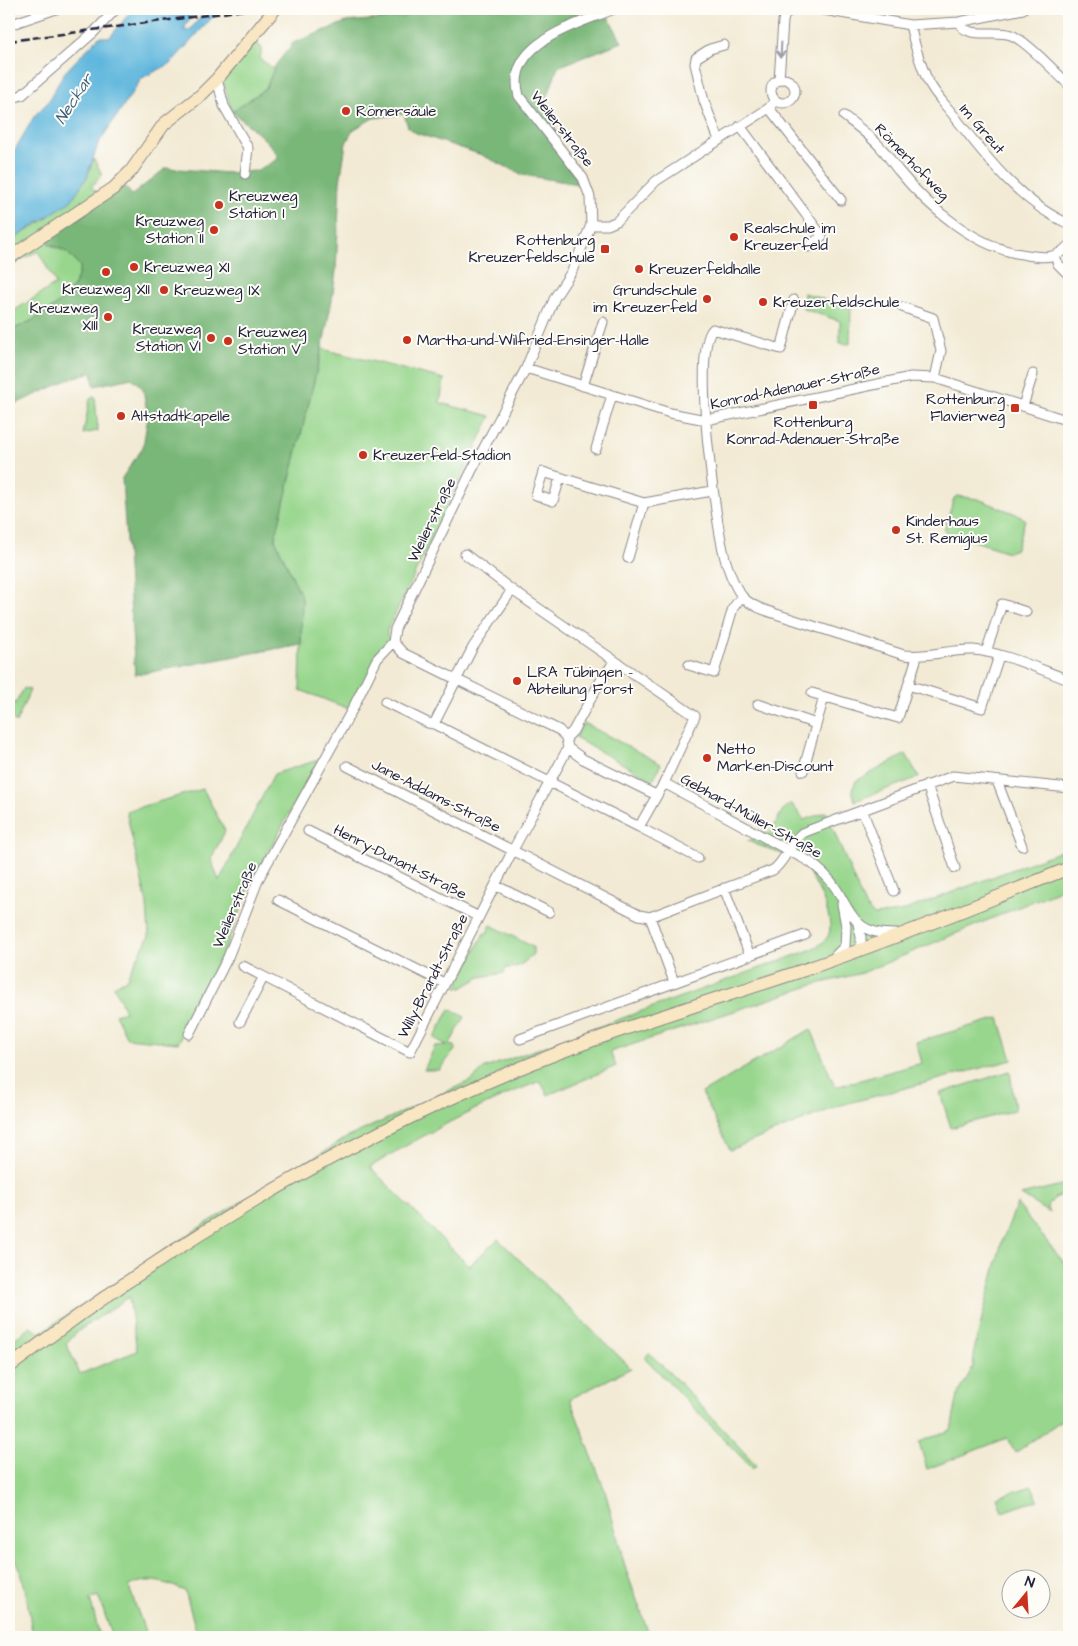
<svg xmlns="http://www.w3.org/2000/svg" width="1078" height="1646" viewBox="0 0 1078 1646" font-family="'Architects Daughter',sans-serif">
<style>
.green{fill:#97d68c;stroke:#5c7c64;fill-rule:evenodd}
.forest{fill:#79b778;stroke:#4e6c5a}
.water{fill:#61b7dd;stroke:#426c8c}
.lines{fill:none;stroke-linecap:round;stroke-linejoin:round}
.street-casing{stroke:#8a8688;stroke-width:11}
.secondary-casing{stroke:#8a8688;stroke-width:14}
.street{stroke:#fff;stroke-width:9}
.secondary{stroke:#f9e7c3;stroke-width:12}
.rail{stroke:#22223b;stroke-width:2.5;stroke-dasharray:8 4;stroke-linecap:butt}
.oneway{stroke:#9c9ca7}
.poi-dot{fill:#c8321e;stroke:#fdfcf7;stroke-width:2}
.labels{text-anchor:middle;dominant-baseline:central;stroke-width:4;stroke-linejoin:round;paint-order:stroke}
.poi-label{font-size:15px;fill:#22223b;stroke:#fdfcf7;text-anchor:start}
.street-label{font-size:15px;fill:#22223b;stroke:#fdfcf7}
.water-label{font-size:16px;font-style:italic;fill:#3b5e7c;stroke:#fdfcf7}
</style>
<rect width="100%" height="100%" fill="#fdfcf7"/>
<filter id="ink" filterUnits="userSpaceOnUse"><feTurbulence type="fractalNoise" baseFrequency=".02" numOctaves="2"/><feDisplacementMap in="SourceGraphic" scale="10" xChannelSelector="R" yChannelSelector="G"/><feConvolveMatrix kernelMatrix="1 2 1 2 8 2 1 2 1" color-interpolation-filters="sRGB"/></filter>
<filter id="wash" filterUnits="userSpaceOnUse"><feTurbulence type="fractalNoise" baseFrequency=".0096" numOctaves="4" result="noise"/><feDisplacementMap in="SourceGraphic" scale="20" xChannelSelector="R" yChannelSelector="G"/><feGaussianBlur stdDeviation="1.12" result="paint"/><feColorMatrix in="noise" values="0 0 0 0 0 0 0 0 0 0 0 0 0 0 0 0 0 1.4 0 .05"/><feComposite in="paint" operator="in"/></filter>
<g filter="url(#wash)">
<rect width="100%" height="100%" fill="#f2ead4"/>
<path class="green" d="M255,42L262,48L260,59L274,69L266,88L232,112L223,81Z
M94,159L102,175L91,187L100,194L48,244L67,252L80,266C77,299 36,320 9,331V314L56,284L38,251L9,266V242L46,219L87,177Z
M804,293L851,308L850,344L840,343V321L803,309Z
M322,349L444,379L440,403L491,416L387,631V636L393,642L381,652L352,710L300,690L302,598L275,539Z
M95,396L98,431L83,434L90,399Z
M957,496L978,499L1021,516L1025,520L1016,549L1008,552L944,531L954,498Z
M24,688L30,690L16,723L9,715V695L15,704Z
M584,723L661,764L653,780L575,738Z
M906,754L919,777L855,801L852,790L856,781Z
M318,760L249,888L222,956L178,1043L127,1038L115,1014L125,1011L114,986L126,979L149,936L147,904L126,811L203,789L225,831L211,859L219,881L274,774Z
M792,804L804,820L826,812L865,906L874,915L900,912L1069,848V886L862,973L813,985L610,1052L616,1066L548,1095L540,1081C479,1105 426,1133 370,1167L469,1266L498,1239L631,1368L570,1399L605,1491L626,1570L650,1637H198L185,1591C167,1583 147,1575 129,1587L147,1637H113L98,1596L90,1599L100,1637H33C29,1619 25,1561 9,1552V1343L30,1327L40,1333L197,1229L348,1137L472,1080L485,1068L810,950C817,946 824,943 828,936C837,921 813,874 801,863C795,857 758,846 748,841L771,831L784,808ZM129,1297L137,1351L80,1374L66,1343L81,1329Z
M491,925L533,947V954C525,962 518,969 506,968L504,973L480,977L462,988L457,987L484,933L486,934Z
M450,1009L465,1017L449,1045L455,1046V1050L439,1070H424L435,1046L447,1045L434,1038Z
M999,1018L1012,1060L841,1105L730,1150L702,1093L811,1029L835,1087L922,1063L916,1042Z
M1010,1071L1015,1110L951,1128L940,1093Z
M1069,1183V1192L1055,1198L1047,1206L1050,1213L1021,1195Z
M1017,1204L1069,1269V1415L1015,1453L1007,1438L927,1469L919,1442L951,1430L958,1395L973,1367L975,1346L1002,1241Z
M649,1353L678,1381L756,1465L753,1469L645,1358Z
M1032,1486L1038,1500L1002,1512L997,1497Z"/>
<path class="forest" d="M416,9H604L622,42L558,67L545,104L554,124L557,140L578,184L523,175L482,155L416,133L408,127L404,114L373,118L353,130L346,143L340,182L336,271L332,300L322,349L275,539L302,598L301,644L135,675L122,478L143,447L148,417L143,389L132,378L94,386L92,372L72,378L9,407V331C36,320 78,299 80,266L67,252L48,243L51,237L124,186L132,195L166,168L228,173L256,171L278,159C277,146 243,121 232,112L266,88L275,66L293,43L346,22L404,17Z"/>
<path class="water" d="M133,9H197L183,30H190L207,9H220L170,64L142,78L98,144L87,177L71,201L9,242V160L35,115L48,102L64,73L99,37H110Z"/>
</g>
<g filter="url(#ink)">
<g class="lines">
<g class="street-casing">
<path id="street" d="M818,9L910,25L959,22L1023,9
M959,22C966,40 995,29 1011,35C1027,41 1056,73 1069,85
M9,25L56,9
M910,25C914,43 919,61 927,79C936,97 947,106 958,121C988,160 1023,204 1069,224
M217,79L224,106L248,148L245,174
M771 91a12 12 0 1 1 24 0a12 12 0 1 1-24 0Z
M779,80L783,21L785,14L793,9
M9,99L22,95L94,32L116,9
M769,108L841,200
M844,116C857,126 871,136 882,149C888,155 892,163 898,170C929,208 977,249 1027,255C1044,258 1057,259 1069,245
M740,126L822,236L808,247
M719,140L704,101L695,64L696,58L710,49L724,45
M591,225H608L617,221L656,181L769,108L775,100
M1055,256L1058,264L1069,275
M794,300L781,349L713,329C691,349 716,529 726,562C729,571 735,588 742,596C750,606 767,611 779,615L904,655C927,658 950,649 973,650C1003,652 1041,670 1069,680
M902,307L933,318L941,351L935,378
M526,368L670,413L706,420L911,377L935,378L1069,421
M583,386L603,322
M1023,406L1033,374
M596,449L612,395
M560,478L553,501L536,495L543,472L644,503L712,491
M628,558L644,503
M393,642L395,629L471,472L526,368L555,297L572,271L591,225L590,197L583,178L519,96C504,43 576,25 614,9
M986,652L1002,604L1026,612
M689,665L714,673L733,608L742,596
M908,685L982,708L999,656
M812,693L898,718L917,657
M385,702L428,723L434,724L639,827L664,783L695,716L512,590L465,554
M758,704L816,724
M434,724L473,647L512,590
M566,738L573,731L600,682L614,662
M568,748L583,759L656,795
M347,766L639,915L650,917
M803,771L824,697
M997,781L1022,846
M664,783L810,862C820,870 830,878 837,890C854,920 859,935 897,934
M927,785L955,868
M862,810L894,891
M639,827L698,858
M308,831L479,917
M495,885L549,912
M724,888L750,956
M278,900L444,983
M650,917L773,870C786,861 789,843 802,833L953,776L1069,788
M650,917L674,982
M858,924L861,937V950
M835,956L845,946L846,926L842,904
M243,966L410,1052L513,850L568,748L566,738L559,730L403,653L393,642
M240,1022L263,978
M189,1034L228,957L259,878L352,710L377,659L393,642
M520,1039L805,935"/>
</g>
<g class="secondary-casing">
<path id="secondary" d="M9,258L114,188L131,171L164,124L201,95L217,79L275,9
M9,1367C164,1249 333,1146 513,1071C608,1031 706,1003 804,970C894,939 981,904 1069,868"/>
</g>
<use href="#street" class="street"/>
<use href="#secondary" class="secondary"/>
<path class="rail" d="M9,41L253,9"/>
</g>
<defs><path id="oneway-shaft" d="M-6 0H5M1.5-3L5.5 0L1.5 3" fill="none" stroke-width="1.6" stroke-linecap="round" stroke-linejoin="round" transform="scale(1.25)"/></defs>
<use class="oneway" href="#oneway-shaft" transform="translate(781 50) rotate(93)"/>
</g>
<g class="poi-dot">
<circle cx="346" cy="111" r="5"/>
<circle cx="219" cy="205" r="5"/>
<circle cx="214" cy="230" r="5"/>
<circle cx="734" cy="237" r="5"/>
<rect x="600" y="244" width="10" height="10" rx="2.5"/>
<circle cx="134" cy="267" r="5"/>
<circle cx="639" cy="269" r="5"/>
<circle cx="106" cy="272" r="5"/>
<circle cx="164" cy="290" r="5"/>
<circle cx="707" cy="299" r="5"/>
<circle cx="763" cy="302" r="5"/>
<circle cx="108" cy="317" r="5"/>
<circle cx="211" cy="338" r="5"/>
<circle cx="407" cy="340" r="5"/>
<circle cx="228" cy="341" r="5"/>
<rect x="808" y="400" width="10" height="10" rx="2.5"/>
<rect x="1010" y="403" width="10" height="10" rx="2.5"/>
<circle cx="121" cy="416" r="5"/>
<circle cx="363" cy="455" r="5"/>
<circle cx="896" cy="530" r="5"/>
<circle cx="517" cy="681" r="5"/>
<circle cx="707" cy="758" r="5"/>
</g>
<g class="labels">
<g class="poi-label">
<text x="356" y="111">Römersäule</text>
<text x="229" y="196">Kreuzweg<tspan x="229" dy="17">Station I</tspan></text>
<text x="204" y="221" text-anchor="end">Kreuzweg<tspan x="204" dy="17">Station II</tspan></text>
<text x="744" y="228">Realschule im<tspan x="744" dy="17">Kreuzerfeld</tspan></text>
<text x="595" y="240" text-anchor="end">Rottenburg<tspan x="595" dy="17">Kreuzerfeldschule</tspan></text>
<text x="144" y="267">Kreuzweg XI</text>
<text x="649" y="269">Kreuzerfeldhalle</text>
<text x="106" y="289" text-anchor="middle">Kreuzweg XII</text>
<text x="174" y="290">Kreuzweg IX</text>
<text x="697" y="290" text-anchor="end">Grundschule<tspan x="697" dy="17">im Kreuzerfeld</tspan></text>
<text x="773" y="302">Kreuzerfeldschule</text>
<text x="98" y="308" text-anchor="end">Kreuzweg<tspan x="98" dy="17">XIII</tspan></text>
<text x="201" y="329" text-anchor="end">Kreuzweg<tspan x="201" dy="17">Station VI</tspan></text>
<text x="238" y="332">Kreuzweg<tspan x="238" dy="17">Station V</tspan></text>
<text x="417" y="340">Martha-und-Wilfried-Ensinger-Halle</text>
<text x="1005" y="399" text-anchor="end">Rottenburg<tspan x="1005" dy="17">Flavierweg</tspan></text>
<text x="131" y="416">Altstadtkapelle</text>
<text x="813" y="422" text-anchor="middle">Rottenburg<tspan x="813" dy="17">Konrad-Adenauer-Straße</tspan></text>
<text x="373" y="455">Kreuzerfeld-Stadion</text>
<text x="906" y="521">Kinderhaus<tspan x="906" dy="17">St. Remigius</tspan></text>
<text x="527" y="672">LRA Tübingen -<tspan x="527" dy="17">Abteilung Forst</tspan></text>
<text x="717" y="749">Netto<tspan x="717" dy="17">Marken-Discount</tspan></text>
</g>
<g class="street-label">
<text transform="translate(562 129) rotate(52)">Weilerstraße</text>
<text transform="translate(982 129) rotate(49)">Im Greut</text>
<text transform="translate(912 162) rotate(46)">Römerhofweg</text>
<text transform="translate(795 387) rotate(-12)">Konrad-Adenauer-Straße</text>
<text transform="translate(432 520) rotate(-64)">Weilerstraße</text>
<text transform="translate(436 796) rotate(27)">Jane-Addams-Straße</text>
<text transform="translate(751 816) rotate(29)">Gebhard-Müller-Straße</text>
<text transform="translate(400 862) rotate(27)">Henry-Dunant-Straße</text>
<text transform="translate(235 905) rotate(-67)">Weilerstraße</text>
<text transform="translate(433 976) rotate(-63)">Willy-Brandt-Straße</text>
</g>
<g class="water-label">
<text transform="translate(74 99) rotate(-57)">Neckar</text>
</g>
</g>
<rect width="1078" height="1646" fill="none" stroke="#fdfcf7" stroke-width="30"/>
<g transform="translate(1026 1594) rotate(18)"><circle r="24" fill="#fdfcf7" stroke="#a5a5ac"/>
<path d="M0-4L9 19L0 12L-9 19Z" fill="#c8321e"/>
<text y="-8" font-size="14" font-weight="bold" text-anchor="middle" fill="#22223b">N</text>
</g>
</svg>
